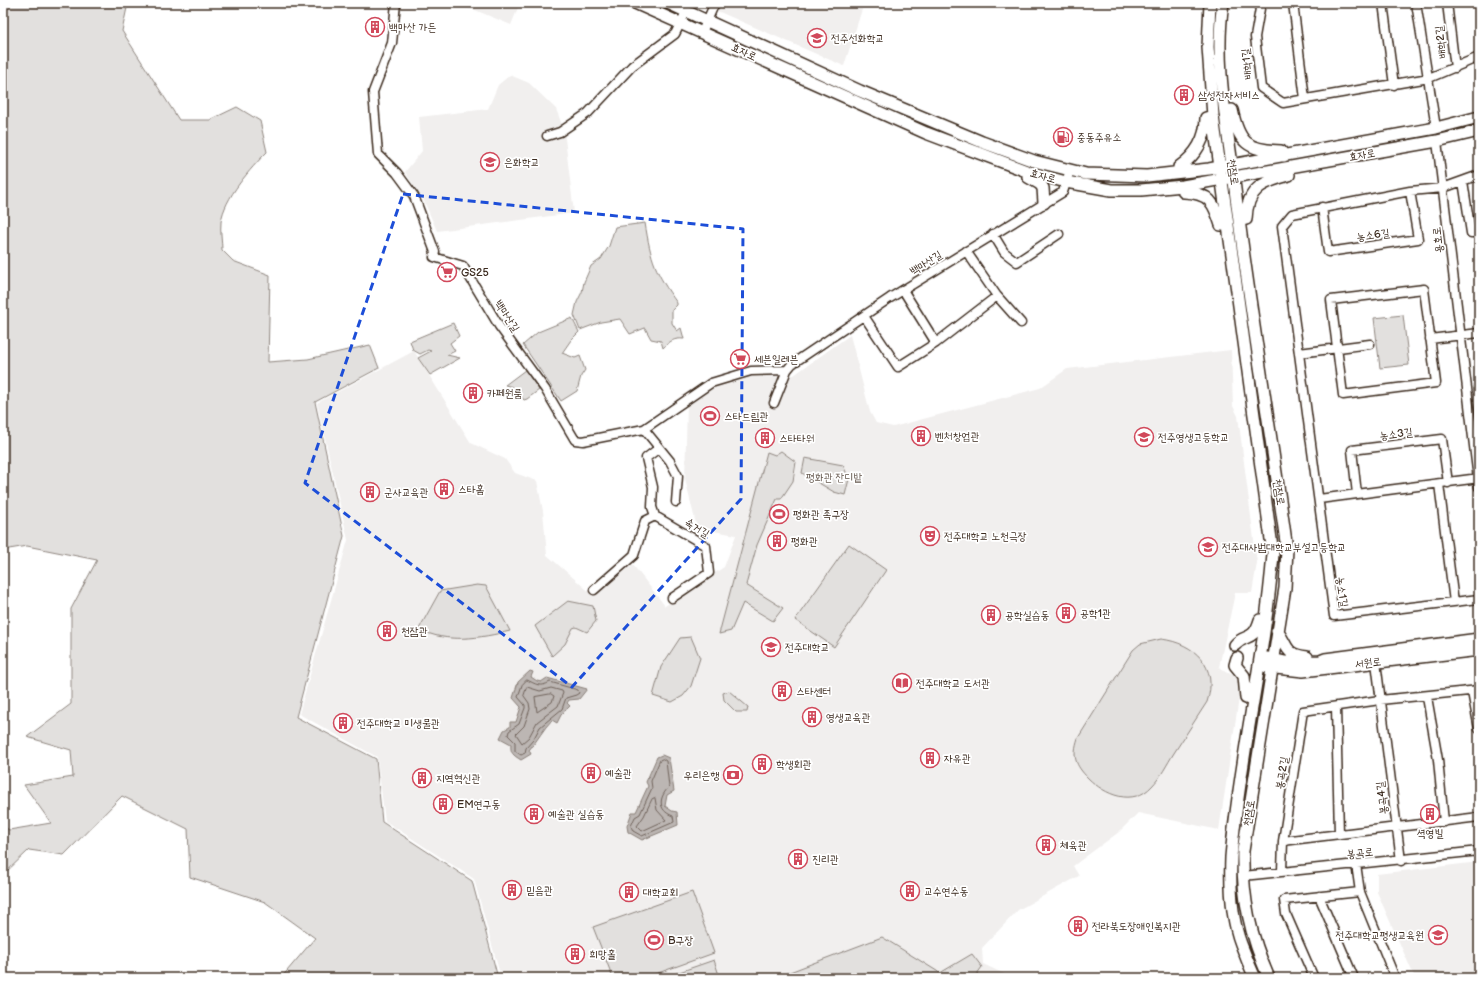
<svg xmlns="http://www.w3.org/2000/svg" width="1482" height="981" viewBox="0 0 1482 981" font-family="'Balsamiq Sans','Poor Story',sans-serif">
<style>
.built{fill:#f1efee}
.green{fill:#e2e0de;stroke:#8e857e}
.water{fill:#bcb6b3;stroke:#887e77}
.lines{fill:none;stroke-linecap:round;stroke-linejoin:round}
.shore{stroke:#6f625a;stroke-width:1}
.street-casing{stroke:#3b2a1e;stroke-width:11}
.secondary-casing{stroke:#3b2a1e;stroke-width:14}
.street{stroke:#fff;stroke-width:8}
.secondary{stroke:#fff;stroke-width:11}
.marked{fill:none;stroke:#1d4ed8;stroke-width:3;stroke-dasharray:8 5;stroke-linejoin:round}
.labels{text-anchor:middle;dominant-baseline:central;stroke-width:3.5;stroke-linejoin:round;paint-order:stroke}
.poi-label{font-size:11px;fill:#3b2a1e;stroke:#fff;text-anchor:start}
.street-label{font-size:11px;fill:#3b2a1e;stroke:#fff}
.park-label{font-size:11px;fill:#65584e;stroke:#fff}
</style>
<rect width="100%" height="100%" fill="#fff"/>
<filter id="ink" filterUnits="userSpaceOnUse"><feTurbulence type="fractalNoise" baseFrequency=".025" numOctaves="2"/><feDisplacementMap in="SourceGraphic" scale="8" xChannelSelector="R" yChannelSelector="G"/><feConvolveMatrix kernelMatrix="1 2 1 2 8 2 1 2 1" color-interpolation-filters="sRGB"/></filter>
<g filter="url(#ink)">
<path class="built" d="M453,3H520L511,25L475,10L456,6Z
M718,3H864L844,66L715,10Z
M510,75L529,83L556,109L564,130L574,213L437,231L423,199L405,172L422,151L419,117L488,109L498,85Z
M850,335L870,412L876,423L893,427L1040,388L1067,369L1231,350L1233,406L1238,416L1257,563L1252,593H1235L1219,667L1237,678L1239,698L1219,830L1138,813L1119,832L1073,866L1079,876L1018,910L982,948L983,964L1013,978H501L474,879L385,821L377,757L299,714L348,540L317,403L414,351L471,443L505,459L515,473L537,481L543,511L547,555L593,595L633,565L665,606L724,567L736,535L697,528L685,479L687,405L711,387L742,376L794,375Z
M1479,862V978H1415L1377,892V874Z"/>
<path class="green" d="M3,3H128L122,31L179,120H210L237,107L260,121L267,152C251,168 224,198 221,222C220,231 222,241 222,250L233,261L270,275L268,362L308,359L370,345L379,368L315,402L344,536L296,717L376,759L382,822L472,881L498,978H281L315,938L265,902L190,877L188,829L122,796L64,855L29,850L3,875V826L9,830L51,823L24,785L73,777L71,750L27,737L71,704V609L97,560L27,546L3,550Z
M645,223C651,260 655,272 677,303V305L672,310V323L677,331L681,328L684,339C674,338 670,341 663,348L661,341L651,339L645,328L630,334L620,319L601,322L580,330L574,315L577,302L582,292L584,282L591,266L601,259L609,246L615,227Z
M1403,315L1409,365L1380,368L1374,318Z
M572,318L579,332L571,340L562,353L575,358L580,356L585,370L581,376L577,391L561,401L523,345L538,332Z
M453,323L459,336L450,343L455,351L447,355L460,358L430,375L418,358L431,351L428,350L420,354L413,350L410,341Z
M525,370L539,390L527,399L524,400L513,387L505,385Z
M781,451L796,462L793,481L781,499H777L757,545L746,585L783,608L773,621L743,603L731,631L719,634L767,452L775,455Z
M805,458L843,465L849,479L845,495L834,492L802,473Z
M849,544L886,570L834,647L795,620Z
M477,585L486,586L510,631C481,638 446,644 419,629L440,591Z
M568,601L593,606L596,621L587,632L576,627L573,628L565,644L552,656L535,626Z
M691,637L700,658L691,686L683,696L672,702L653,696L661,667L680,638Z
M1161,639C1195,643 1219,667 1207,702C1196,719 1185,736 1174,753C1167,764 1161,777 1152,786C1133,807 1105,795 1088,778C1075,765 1072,756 1078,738L1133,650L1140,644Z
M729,691L748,707L747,712H736L724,700L723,693Z
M692,892L714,953L644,978H613L593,927Z
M882,937L940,973L972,954L982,967L974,978H774Z
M714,960L720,978H662Z"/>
<path class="water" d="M530,671L533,672L531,677L537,681L541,682L547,678L587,689L579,699L569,700L567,703L570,706L561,715L557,723L552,720C543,729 538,740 529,750L531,754L521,760C513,755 510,753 511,744L500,738L504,730L510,727V722H516L521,707L513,698L518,682Z
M662,755L669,758L674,791L667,795L665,806L672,811L677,812L678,825L642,840L628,832L627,826L632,812H636L648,786L646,782L657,757Z"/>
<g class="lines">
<path class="shore" d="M527,680C536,684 540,688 550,682L578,690L579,693L576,695L566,698L562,709L540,727L533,740L526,748L525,753L521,755L515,751V742L508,735L509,731L519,724L525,708V705L518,697L522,685Z
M527,687L540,691L551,688L562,691L563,693L558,706L537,722L529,737L522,743L516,734L524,726L530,709L529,703L524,696Z
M551,694L554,696L552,702L537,712L535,697Z
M663,759L666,761L669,787C659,797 657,810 673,816L674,822L642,836L633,831L631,826L635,817L640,814L652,788L651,781L660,760Z
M655,798L657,810L666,820L642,831L637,826L644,816L652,799Z"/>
<g class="street-casing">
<path id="street" d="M396,3L392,43L373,92L378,154L397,173L414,196L435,252L434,257L463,266L499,326L545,389L575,440L583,441L644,429L711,383L751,371L787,370
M1261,3L1255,37L1261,88L1283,103L1429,78L1479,57
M1293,3L1305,99
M1383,3L1394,85
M1416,3L1436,128
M1447,3L1455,68
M702,32L715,3
M547,136L560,132L588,113L632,66L675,34L686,12
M1437,141L1479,487
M1479,175L1443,188L1410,191L1292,214L1282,226L1334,616L1479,599
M1463,181L1471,233H1479
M1322,207L1328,252L1418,239L1410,191
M993,234L1004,252L1017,262L1059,234
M966,251L997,296
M1424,289L1436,383L1343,395L1331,300Z
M903,290L936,343
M864,316L898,367L936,343L997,296L1021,323
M1430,339L1479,333
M1299,353L1370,344
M774,403L787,370L792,364L890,298L1063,192L1070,170
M644,429L670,461L678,476L676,502
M659,448L646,458L653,487L652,507L655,516L706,546L709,573L672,598
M1439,484L1454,602
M1357,494L1352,450L1442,439L1448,483
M1319,499L1479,478
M594,590L634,555L645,521L655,516
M1376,662L1401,861
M1472,692L1479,729
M1427,697L1438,760L1444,822
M1336,707L1339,834
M1283,841L1479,817
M1356,864L1360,892L1395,978
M1282,871L1283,841L1303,711L1380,700L1479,690
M1243,876L1479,851
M1319,896L1354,978
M1314,978L1286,914L1284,900L1360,892"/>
</g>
<g class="secondary-casing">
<path id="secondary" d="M635,3L926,133L1029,172L1066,182L1111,190H1141L1183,186L1437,141L1479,131
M668,3L860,91L982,142L1034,161L1086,174L1147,176L1209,169L1436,128L1479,117
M1210,3L1208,47L1213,116L1273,554C1265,656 1240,755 1231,857C1230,884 1231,918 1241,944C1245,955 1250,967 1255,978
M1223,3C1214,62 1227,122 1234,181C1249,304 1270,426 1287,549L1285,588L1243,851C1242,898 1250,935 1269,978
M1232,110C1239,143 1247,150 1281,151L1284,156
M1179,172V167C1196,155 1206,140 1206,118L1213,116
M1028,177L1040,184L1043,188L1044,203
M1183,186L1184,192C1210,193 1214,203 1221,225L1228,224
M1239,221L1246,219C1247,188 1263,182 1289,175L1287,168
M1277,631C1289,646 1283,654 1307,657
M1235,645C1245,633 1253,643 1260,620L1266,621
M1237,658L1235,665L1244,676L1246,698L1251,700
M1268,658L1285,662L1320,661L1325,659L1479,639
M1267,667L1303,671L1479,650"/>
</g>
<use href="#street" class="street"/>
<use href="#secondary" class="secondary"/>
</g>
</g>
<path class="marked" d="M403,194L743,229L741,499L572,687L305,483Z"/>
<defs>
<g id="building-ring" transform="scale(1)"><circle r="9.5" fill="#fff" stroke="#d1495b" stroke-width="1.5"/><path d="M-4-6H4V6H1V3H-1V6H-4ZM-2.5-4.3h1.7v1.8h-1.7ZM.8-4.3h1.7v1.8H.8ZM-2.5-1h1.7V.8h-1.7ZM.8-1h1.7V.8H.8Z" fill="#d1495b"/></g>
<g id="school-ring" transform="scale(1)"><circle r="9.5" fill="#fff" stroke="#d1495b" stroke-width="1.5"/><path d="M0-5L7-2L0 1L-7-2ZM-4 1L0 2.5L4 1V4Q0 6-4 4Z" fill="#d1495b"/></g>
<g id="fuel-ring" transform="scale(1)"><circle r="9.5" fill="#fff" stroke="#d1495b" stroke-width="1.5"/><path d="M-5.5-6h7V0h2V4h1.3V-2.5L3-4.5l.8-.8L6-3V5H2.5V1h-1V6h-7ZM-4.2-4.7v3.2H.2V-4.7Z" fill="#d1495b"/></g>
<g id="supermarket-ring" transform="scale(1)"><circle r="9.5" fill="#fff" stroke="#d1495b" stroke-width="1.5"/><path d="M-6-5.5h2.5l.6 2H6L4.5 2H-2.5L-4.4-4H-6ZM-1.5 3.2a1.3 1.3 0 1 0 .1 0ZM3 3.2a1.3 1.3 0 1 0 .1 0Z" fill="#d1495b"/></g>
<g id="stadium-ring" transform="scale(1)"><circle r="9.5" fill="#fff" stroke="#d1495b" stroke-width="1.5"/><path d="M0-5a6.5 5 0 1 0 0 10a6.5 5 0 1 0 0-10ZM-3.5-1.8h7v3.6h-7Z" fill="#d1495b"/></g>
<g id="theatre-ring" transform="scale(1)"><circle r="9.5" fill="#fff" stroke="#d1495b" stroke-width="1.5"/><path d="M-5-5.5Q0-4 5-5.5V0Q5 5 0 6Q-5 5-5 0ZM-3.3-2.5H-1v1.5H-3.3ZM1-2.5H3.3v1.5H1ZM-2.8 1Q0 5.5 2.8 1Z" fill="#d1495b"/></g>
<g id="university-ring" transform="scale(1)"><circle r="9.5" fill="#fff" stroke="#d1495b" stroke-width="1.5"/><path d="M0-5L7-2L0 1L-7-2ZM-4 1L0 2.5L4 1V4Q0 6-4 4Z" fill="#d1495b"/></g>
<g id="library-ring" transform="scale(1)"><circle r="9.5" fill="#fff" stroke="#d1495b" stroke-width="1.5"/><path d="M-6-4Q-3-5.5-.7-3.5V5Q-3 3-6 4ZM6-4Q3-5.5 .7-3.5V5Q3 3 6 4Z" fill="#d1495b"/></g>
<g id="bank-ring" transform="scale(1)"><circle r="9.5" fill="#fff" stroke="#d1495b" stroke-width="1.5"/><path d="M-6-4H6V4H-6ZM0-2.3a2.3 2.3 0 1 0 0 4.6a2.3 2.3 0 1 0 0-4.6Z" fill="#d1495b"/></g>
</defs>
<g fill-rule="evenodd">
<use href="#building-ring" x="375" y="27"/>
<use href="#school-ring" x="817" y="38"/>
<use href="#building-ring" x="1184" y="95"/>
<use href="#fuel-ring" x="1063" y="137"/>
<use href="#school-ring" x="490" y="162"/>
<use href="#supermarket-ring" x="447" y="272"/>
<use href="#supermarket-ring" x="740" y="359"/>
<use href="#building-ring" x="473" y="393"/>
<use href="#stadium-ring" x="710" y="416"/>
<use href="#building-ring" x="921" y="436"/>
<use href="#school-ring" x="1144" y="437"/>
<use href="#building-ring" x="765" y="438"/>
<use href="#building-ring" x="444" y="489"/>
<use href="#building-ring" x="370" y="492"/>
<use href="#stadium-ring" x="779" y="514"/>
<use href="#theatre-ring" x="930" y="536"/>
<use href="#building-ring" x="777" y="541"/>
<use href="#school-ring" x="1208" y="547"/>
<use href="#building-ring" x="1066" y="613"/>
<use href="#building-ring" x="991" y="615"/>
<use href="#building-ring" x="387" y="631"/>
<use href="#university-ring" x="771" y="647"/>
<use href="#library-ring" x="902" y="683"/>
<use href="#building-ring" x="782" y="691"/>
<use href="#building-ring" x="812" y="717"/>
<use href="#building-ring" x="343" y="723"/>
<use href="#building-ring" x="930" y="758"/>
<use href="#building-ring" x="762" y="764"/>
<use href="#building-ring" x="591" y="773"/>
<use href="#bank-ring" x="733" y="775"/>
<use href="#building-ring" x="422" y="778"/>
<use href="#building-ring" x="443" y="804"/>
<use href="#building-ring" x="534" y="814"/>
<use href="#building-ring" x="1430" y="814"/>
<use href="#building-ring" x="1046" y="845"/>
<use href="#building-ring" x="798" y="859"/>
<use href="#building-ring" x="512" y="890"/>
<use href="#building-ring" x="910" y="891"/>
<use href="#building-ring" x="629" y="892"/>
<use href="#building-ring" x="1078" y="926"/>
<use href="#university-ring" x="1438" y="935"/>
<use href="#stadium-ring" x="654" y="940"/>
<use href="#building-ring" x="575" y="954"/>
</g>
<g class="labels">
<g class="poi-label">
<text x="389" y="27">백마산 가든</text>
<text x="831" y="38">전주선화학교</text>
<text x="1198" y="95">삼성전자서비스</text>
<text x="1077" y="137">중동주유소</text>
<text x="504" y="162">은화학교</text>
<text x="461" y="272">GS25</text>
<text x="754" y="359">세븐일레븐</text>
<text x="487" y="393">카페원룸</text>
<text x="724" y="416">스타드림관</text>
<text x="935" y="436">벤처창업관</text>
<text x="1158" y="437">전주영생고등학교</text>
<text x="779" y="438">스타타워</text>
<text x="458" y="489">스타홈</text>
<text x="384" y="492">군사교육관</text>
<text x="793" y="514">평화관 족구장</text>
<text x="944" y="536">전주대학교 노천극장</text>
<text x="791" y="541">평화관</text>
<text x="1222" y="547">전주대사범대학교부설고등학교</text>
<text x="1080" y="613">공학1관</text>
<text x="1005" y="615">공학실습동</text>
<text x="401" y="631">천잠관</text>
<text x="785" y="647">전주대학교</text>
<text x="916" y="683">전주대학교 도서관</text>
<text x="796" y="691">스타센터</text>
<text x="826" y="717">영생교육관</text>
<text x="357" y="723">전주대학교 미생물관</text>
<text x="944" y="758">자유관</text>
<text x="776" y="764">학생회관</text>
<text x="605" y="773">예술관</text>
<text x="719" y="775" text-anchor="end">우리은행</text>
<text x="436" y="778">지역혁신관</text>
<text x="457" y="804">EM연구동</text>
<text x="548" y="814">예술관 실습동</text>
<text x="1430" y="833" text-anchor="middle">셕영빌</text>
<text x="1060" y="845">체육관</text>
<text x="812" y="859">진리관</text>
<text x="526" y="890">믿음관</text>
<text x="924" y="891">교수연수동</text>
<text x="643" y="892">대학교회</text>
<text x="1092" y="926">전라북도장애인복지관</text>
<text x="1424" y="935" text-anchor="end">전주대학교평생교육원</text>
<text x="668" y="940">B구장</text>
<text x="589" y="954">희망홀</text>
</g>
<g class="street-label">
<text transform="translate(1441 42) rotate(-97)">배학2길</text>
<text transform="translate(744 52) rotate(25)">효자로</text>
<text transform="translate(1247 64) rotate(-96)">배학1길</text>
<text transform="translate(1362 155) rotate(-10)">효자로</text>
<text transform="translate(1233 172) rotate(82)">천잠로</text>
<text transform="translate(1043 176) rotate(16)">효자로</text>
<text transform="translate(1373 235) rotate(-8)">농소6길</text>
<text transform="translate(1438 240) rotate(-97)">용호로</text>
<text transform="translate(926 263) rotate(-32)">백마산길</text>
<text transform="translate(507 316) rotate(57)">백마산길</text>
<text transform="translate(1396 434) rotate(-7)">농소3길</text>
<text transform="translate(1279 492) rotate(81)">천잠로</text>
<text transform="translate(697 528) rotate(32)">속거길</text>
<text transform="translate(1342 592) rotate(82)">농소1길</text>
<text transform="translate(1368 663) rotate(-7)">서원로</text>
<text transform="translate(1282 773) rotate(-81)">봉곡2길</text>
<text transform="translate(1382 798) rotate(-97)">봉곡4길</text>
<text transform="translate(1249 813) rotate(-81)">천잠로</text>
<text transform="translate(1360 853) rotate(-5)">봉곡로</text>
</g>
<g class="park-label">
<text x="834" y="477">평화관 잔디밭</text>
</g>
</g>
<rect width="1482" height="981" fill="none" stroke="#fff" stroke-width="16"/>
<rect x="8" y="8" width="1466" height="965" fill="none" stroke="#3b2a1e" stroke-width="1.5" filter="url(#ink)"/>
</svg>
